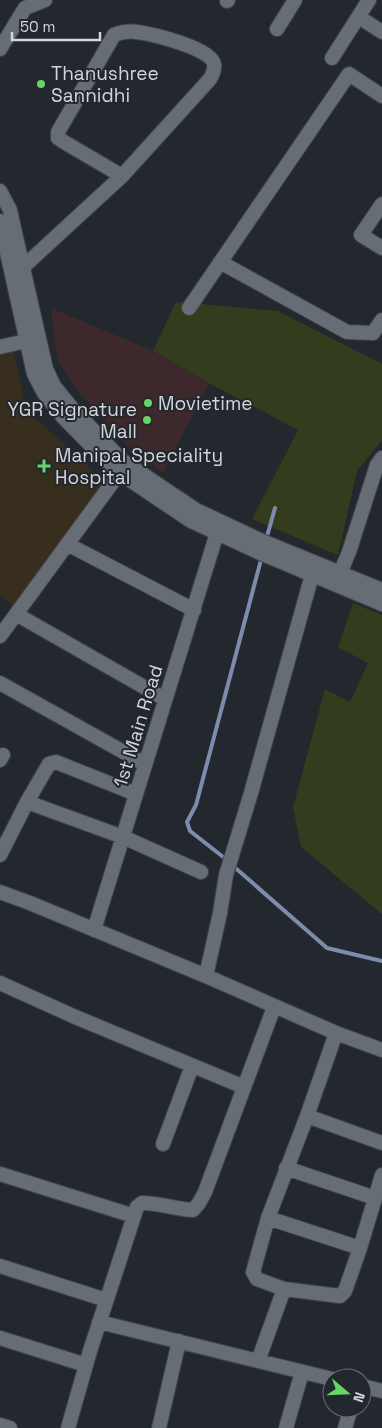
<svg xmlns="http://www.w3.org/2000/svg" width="382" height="1428" viewBox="0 0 382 1428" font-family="'Space Grotesk',sans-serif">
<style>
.commercial{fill:#3d292c}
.medical{fill:#372e1e}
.green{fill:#343c1e}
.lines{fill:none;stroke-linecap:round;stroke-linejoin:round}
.stream{stroke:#7c8cad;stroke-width:4}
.minor-casing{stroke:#40444a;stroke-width:16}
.secondary-casing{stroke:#40444a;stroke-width:16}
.minor{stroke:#676d75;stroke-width:14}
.secondary{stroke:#676d75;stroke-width:14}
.poi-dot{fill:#66d466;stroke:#23282f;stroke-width:2}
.labels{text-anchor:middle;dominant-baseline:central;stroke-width:4;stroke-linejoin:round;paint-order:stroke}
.poi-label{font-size:19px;fill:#d3d6db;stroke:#23282f;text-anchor:start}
.street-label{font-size:19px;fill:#d3d6db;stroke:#23282f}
</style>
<rect width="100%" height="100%" fill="#23282f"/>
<path class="commercial" d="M51,308L153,351L209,383L163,473L133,452L75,388L57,358Z"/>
<path class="medical" d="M0,348L13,349L26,409L105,482L15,607L0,596Z"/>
<path class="green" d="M176,302L278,311L382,364V440L357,471L338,555L252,519L298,430L209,383L153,351Z
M353,603L382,615V914L301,847L293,807L325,689L350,702L368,663L338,647Z"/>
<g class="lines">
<path class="stream" d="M266,540L275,508
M227,860L190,831L187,822L196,805L262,556
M232,865L327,948L382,961"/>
<g class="minor-casing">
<path id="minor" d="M227,1L228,0
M359,17L382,32
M277,29L295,0
M0,49L25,8L45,0
M332,58L369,0
M382,204L361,235L382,248
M220,262L347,332L373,333L382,320
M22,268L122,176L210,79C213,74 215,70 214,64C211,48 152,34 137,32C129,31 121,32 114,35L58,132V138L64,142L122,176
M189,308L349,74L382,96
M0,347L26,341
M67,544L194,610
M336,583L349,552L377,465L382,458
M16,614L165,699
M0,636L126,464
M0,683L145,764
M0,760L3,755
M27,802L123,837L201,872
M0,855L27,802L49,764L56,762L136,794
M0,892L30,903L206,976L336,1033L382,1050
M94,930L217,533
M206,976L220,913L226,875L251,793L312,575
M0,983L73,1016L244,1087
M307,1116L382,1143
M163,1144L192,1066
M286,1168L375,1198
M0,1174L134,1216
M268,1218L360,1248L382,1175
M0,1266L106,1300
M284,1289L257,1279L253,1272L268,1218L307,1116L336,1033
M99,1322L332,1379
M0,1338L86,1365
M258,1361L284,1289L340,1296L345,1291L360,1248
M362,1386L382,1391
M0,1425L10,1428
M68,1428L90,1351L137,1207L142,1203C159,1203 176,1209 193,1210L199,1203L205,1192L274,1007
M159,1428L179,1341
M286,1428L302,1372
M345,1428L351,1408"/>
</g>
<g class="secondary-casing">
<path id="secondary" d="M0,191L10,210L13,224L46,369L54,386L71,407L123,461L196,510L262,541L382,590
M0,221L34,374L44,393L62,416L115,470L191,521L258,552L382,604"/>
</g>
<use href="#minor" class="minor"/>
<use href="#secondary" class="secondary"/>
</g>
<g class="poi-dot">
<circle cx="41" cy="84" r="5"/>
<circle cx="148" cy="403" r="5"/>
<circle cx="147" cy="420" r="5"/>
<path d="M41.5 458.5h5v5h5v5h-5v5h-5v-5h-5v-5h5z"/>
</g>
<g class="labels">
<g class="poi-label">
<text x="51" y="73">Thanushree<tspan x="51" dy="22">Sannidhi</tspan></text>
<text x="158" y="403">Movietime</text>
<text x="137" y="409" text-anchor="end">YGR Signature<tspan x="137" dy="22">Mall</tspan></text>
<text x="55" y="455">Manipal Speciality<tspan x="55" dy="22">Hospital</tspan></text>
</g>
<g class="street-label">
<text transform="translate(138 726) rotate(-73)">1st Main Road</text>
</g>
</g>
<g transform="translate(347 1393) rotate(109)"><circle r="24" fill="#23282f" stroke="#696e74"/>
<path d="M0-4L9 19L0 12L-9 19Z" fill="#66d466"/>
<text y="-8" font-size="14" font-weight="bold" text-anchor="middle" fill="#d3d6db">N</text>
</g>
<path d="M12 32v8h88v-8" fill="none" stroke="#d3d6db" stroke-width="2.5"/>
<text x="20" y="32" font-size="15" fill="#d3d6db" stroke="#23282f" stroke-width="4" paint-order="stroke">50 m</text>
</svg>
